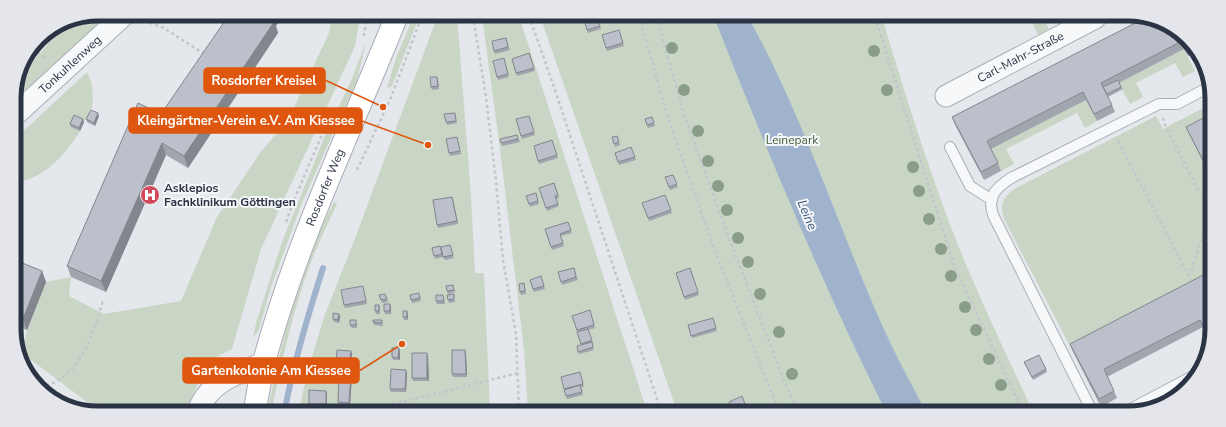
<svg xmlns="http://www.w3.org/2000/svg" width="1226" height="427" viewBox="0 0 1226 427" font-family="'Nunito Sans',sans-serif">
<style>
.green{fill:#c9d6c5}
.water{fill:#9fb4cc}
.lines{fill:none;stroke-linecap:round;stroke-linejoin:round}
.stream{stroke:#9fb4cc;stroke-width:6}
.lane-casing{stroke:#a9aeb7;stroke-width:12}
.street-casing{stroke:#a9aeb7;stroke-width:23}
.secondary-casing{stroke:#a9aeb7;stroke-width:24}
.path{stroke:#c2c5cb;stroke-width:2.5;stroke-dasharray:3 3;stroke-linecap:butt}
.lane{stroke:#f7f8fa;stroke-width:10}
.street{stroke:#f7f8fa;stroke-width:21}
.secondary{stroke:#fff;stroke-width:22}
.tree{fill:#899d89}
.wall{fill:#a1a5ae}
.shaded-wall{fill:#83868d}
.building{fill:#bbc0ca;stroke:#83868d}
.labels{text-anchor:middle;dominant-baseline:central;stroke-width:4;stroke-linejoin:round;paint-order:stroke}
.street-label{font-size:12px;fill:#2b3445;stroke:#f4f6f9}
.park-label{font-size:12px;fill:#3f6138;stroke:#f4f6f9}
.poi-label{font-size:12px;font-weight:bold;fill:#2b3445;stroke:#f4f6f9;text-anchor:start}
.water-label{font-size:13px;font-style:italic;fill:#34527a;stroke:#f4f6f9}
.rim{fill:none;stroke:#2b3445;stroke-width:5}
.leader{fill:none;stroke:#df570f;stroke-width:1.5}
.callout-dot{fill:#df570f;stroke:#f4f6f9;stroke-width:1.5}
.callout{fill:#df570f;stroke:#df570f;stroke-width:1.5}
.callout-label{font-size:13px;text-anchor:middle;font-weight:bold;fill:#fff}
</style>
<rect width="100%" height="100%" fill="#e4e7ec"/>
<path class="green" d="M98,14H110L14,103V92L17,81L60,29V24L66,20Z
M332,15H360L355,46L261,249L232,349L211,360L198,383L187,409H90L91,405L22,353L27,330L46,282L71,277L69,296L104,314L181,301L217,217L260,153L288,120L329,33Z
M414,15H420L392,86L387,88L396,58Z
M438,15H457L471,196L475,273H484L490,410H299L308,370L324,317L354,241Z
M482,16H519L647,411L528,410L524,350L500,149Z
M540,16L882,17C903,88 925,158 951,227C975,290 1005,351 1033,412L677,411Z
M1030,18H1043L1049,29L1038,35Z
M366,42L357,80L302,203L271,287L259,329L253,338L256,323L282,242L324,138L351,81Z
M1184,49L1195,71L1183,77L1175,63L1136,83L1143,97L1130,104L1119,83Z
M87,72L92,84L93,101L91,111L84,122L72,127L80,131C65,155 45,178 15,183L14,140Z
M1086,100L1097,121L1085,128L1077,113L1006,149L1014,164L1001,171L990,149Z
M1211,104L1209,281L1073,352L1004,219C1000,204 1002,199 1014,189L1156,116L1163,129Z
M334,202L337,204C328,223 319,242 311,262C293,310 282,360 272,409H268C280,351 293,290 317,235C322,224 329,213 334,202Z"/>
<path class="water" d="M714,17H748C805,119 839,231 887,336C899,362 913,387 926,412H886C822,283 766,150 714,17Z"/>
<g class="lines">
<path class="stream" d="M285,409C294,361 308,315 323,268"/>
<g class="lane-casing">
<path id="lane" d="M950,147L970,186L992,200
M1093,413L993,215C987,196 996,188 1011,178L1159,104H1177L1211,86
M1123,413L1193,376"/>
</g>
<g class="street-casing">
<g id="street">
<path id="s1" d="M946,96L1095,18"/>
<path id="s2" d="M14,116L125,14"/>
<path d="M199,409C209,382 239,372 264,363"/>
</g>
</g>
<g class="secondary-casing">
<g id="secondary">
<path id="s3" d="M255,409C258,394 260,377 264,362C296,242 351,130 397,15"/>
</g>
</g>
<path class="path" d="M473,16L486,97L496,181L503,260L516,334L519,410
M529,16L555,90L661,411
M639,16L668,118L716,254L779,411
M656,16L684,114L733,249L785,383L798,411
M875,17L954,265L1023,412
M144,21L162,27L206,55
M364,36L367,15
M37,52L46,59
M19,73L54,30
M1163,118L1165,125L1210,213
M1118,141L1191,280
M357,170L390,100L419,24L425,15
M286,222L294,200L330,116
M1189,276L1210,216
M41,388C48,385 57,382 63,377C87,359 94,328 103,301
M369,410L518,373"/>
<use href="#lane" class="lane"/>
<use href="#street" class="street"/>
<use href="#secondary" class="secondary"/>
</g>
<g class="tree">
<circle cx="672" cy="48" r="6"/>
<circle cx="874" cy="51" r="6"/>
<circle cx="684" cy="90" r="6"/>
<circle cx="887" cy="90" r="6"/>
<circle cx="698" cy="131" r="6"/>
<circle cx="708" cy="161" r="6"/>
<circle cx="913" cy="167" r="6"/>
<circle cx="718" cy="186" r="6"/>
<circle cx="919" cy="191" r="6"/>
<circle cx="727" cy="210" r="6"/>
<circle cx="929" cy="219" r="6"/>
<circle cx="738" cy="238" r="6"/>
<circle cx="941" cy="249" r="6"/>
<circle cx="748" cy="262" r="6"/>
<circle cx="951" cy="276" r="6"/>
<circle cx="760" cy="294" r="6"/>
<circle cx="965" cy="307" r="6"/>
<circle cx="976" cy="330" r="6"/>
<circle cx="779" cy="332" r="6"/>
<circle cx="989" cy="359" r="6"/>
<circle cx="792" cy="374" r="6"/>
<circle cx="1001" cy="385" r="6"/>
</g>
<path class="wall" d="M597,16L601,29L588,33L587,30Z
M1155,18L1191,43L1196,52L1188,56L1184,49L1119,83L1123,89L1108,97L1112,105L1115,112L1097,121L1086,100L991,149L998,163L1001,171L984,180L955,125L952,117Z
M276,26L278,33L188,168L166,155L106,292L71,277L67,266L161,114Z
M619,30L624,46L607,51L602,35Z
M507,41L510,50L495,54L494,51Z
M529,53L535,71L517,76L512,59Z
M504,58L509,77L498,80L497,77Z
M437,77L438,79L439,89L432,90L431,87Z
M455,113L457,123L447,125L446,122Z
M1211,114L1210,176L1188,132L1186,127Z
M99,116L95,126L87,122L86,119Z
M529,116L535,135L522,139L521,136Z
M652,117L655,126L648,128L645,119Z
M84,122L80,131L71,127L70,124Z
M517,135L520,142L502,146L501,143Z
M617,136L620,145L615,147L612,137Z
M458,140L461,154L450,156L449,153Z
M552,140L558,158L539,164L534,146Z
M631,147L636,160L619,165L615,153Z
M673,175L678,187L670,190L665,177Z
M554,183L559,198L556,199L559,206L547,211L539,188Z
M536,193L539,204L530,207L526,196Z
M665,195L672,213L649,221L642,203Z
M452,197L458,224L438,228L437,225Z
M568,222L572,233L561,236L564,246L552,250L545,229Z
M450,245L454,258L445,260L443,257Z
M440,246L443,257L435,259L434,256Z
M15,260L42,271L46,282L27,330L15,326Z
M574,268L578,280L562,285L558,272Z
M690,268L699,295L685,300L676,273Z
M1209,272L1208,337L1203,327L1107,377L1114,391L1117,398L1101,407L1073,352L1070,344Z
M541,276L545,289L534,292L530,280Z
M524,283L525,286L526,294L521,295L520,292Z
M453,285L455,292L448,294L447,291Z
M363,286L367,304L345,308L344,305Z
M385,294L388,302L382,303L379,295Z
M454,294L455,302L449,303L448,300Z
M443,295L444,298L445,304H437L436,301Z
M420,296L421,301L412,303L411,300Z
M379,305L380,308V314H376L375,311Z
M391,307V314H385L384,311Z
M590,310L595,328L588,330L593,343H592L594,350L579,354L578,352L581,345L572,316Z
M408,314V320H404L403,317Z
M340,316L339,323L334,322L333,319Z
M713,318L717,331L692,338L688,325Z
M382,320L383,326L374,325L373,322Z
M357,323V328H352L350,325Z
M400,351V360H393L392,357Z
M466,353L467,377H453L452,374Z
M352,354L350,369L337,368L336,365Z
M428,356L429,381H413L412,378Z
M1024,362L1046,369L1047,372L1033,380Z
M580,372L584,387H581L583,395L567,399L564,390H565L561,377Z
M407,373L406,392H391L390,389Z
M352,376L350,405H339L338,402Z
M327,393V407H310L309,404Z
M742,396L748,410L744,411H732Z"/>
<path class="shaded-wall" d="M272,15H284L276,26L278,33L188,168L184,156Z
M98,113L99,116L95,126L94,123Z
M83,119L84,122L80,131L79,128Z
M162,143L166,155L106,292L101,281Z
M452,197L453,199L458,224L457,221Z
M42,271L46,282L27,330L23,319Z
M390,304L391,307V314L390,311Z
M407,311L408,314V320L407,317Z
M339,314L340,316L339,323L338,320Z
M399,348L400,351V360L398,358Z
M465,350L466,353L467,377L466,374Z
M351,351L352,354L350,369L349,366Z
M427,353L428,356L429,381L427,378Z
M406,370L407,373L406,392L405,389Z
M351,373L352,376L350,405L349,403Z
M326,391L327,393V407L326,404Z"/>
<path class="building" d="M229,15H272L268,19L274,22L184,156L162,143L101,281L67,266L138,103L161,114Z
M583,16H597L600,26L587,30Z
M1145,18H1155L1186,39L1101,83L1112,105L1094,114L1083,92L987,141L998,163L981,172L952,117Z
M619,30L623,43L606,48L602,35Z
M506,38L508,47L494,51L492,41Z
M1191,42L1194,50L1187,53L1183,46Z
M529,53L534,68L516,73L512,59Z
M504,58L508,74L497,77L493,61Z
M430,77H437L438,86L431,87Z
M1118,80L1121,87L1107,94L1103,87Z
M91,110L98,113L94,123L86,119Z
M455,113L456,121L446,122L444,114Z
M1211,114L1210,174L1186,127Z
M74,115L83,119L79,128L70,124Z
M529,116L534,132L521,136L516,119Z
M652,117L654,123L647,125L645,119Z
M517,135L518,139L501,143L500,139Z
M617,136L619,142L614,144L612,137Z
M457,137L460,151L449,153L446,139Z
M552,140L557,155L538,161L534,146Z
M631,147L635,157L618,162L615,153Z
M673,175L677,184L669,187L665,177Z
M554,183L558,195L555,196L558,204L546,208L539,188Z
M536,193L538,201L529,204L526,196Z
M665,195L671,210L648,218L642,203Z
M452,197L457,221L437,225L433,200Z
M568,222L571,230L560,234L563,243L551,247L545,229Z
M450,245L453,255L443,257L441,247Z
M440,246L442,254L434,256L432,248Z
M15,260L42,271L23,319L15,316Z
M574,268L576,277L561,282L558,272Z
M690,268L698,292L684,297L676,273Z
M1209,272L1208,335L1200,320L1104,369L1114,391L1099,399L1070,344Z
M541,276L544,286L533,289L530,280Z
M524,283L525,291L520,292L519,284Z
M453,285L454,290L447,291L446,286Z
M363,286L366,301L344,305L341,290Z
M419,293L420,298L411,300L410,295Z
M385,294L387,299L381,300L379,295Z
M454,294V299L448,300L447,295Z
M436,295H443L444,301H436Z
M384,304H390V311H384Z
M375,305H379V311H375Z
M590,310L594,325L577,330L572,316Z
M403,311H407V317H403Z
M333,313L339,314L338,320L333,319Z
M713,318L716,328L691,336L688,325Z
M350,320H356V325H350Z
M373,320H382V323L373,322Z
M588,329L592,340L581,344L577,332Z
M592,342L593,347L578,352L577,346Z
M392,348H399L398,358L392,357Z
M337,350L351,351L349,366L336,365Z
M452,350H465L466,374H452Z
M412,353H427V378H412Z
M1039,355L1046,369L1032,377L1024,362Z
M391,369L406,370L405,389H390Z
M580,372L583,384L564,389L561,377Z
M339,373H351L349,403L338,402Z
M580,385L582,392L566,396L564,390Z
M309,390L326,391V404H309Z
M742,396L746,407L735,411H732L729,402Z"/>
<defs>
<g id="hospital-disc" transform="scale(1)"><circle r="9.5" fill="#d1495b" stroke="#f4f6f9"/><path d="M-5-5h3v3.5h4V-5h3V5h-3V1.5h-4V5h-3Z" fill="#fff"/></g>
</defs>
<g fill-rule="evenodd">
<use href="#hospital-disc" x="150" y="195"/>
</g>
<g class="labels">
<g class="street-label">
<text stroke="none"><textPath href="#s1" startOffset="84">Carl-Mahr-Straße</textPath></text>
<text stroke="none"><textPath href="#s2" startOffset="76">Tonkuhlenweg</textPath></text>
<text stroke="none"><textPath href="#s3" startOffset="233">Rosdorfer Weg</textPath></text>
</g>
<g class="park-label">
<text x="792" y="140">Leinepark</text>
</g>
<g class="poi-label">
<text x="164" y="188">Asklepios<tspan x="164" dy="14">Fachklinikum Göttingen</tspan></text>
</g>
<g class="water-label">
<text transform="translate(807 215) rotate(67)">Leine</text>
</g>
</g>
<path d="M0 0H1226V427H0ZM98 21H1128A77 77 0 0 1 1205 98V329A77 77 0 0 1 1128 406H98A77 77 0 0 1 21 329V98A77 77 0 0 1 98 21Z" fill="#e4e6eb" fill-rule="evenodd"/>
<path class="rim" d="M98 21H1128A77 77 0 0 1 1205 98V329A77 77 0 0 1 1128 406H98A77 77 0 0 1 21 329V98A77 77 0 0 1 98 21Z"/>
<path class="leader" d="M383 107L325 80M428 145L362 121M402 344L359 371"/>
<g class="callout-dot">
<circle cx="383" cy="107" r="4"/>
<circle cx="428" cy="145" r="4"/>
<circle cx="402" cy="344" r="4"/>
</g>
<g class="callout">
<rect x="204" y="68" width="121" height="25" rx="4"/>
<rect x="129" y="108" width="233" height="25" rx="4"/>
<rect x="183" y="358" width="176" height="25" rx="4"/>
</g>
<g class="callout-label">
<text x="264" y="85">Rosdorfer Kreisel</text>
<text x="246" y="125">Kleingärtner-Verein e.V. Am Kiessee</text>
<text x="271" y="375">Gartenkolonie Am Kiessee</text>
</g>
</svg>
